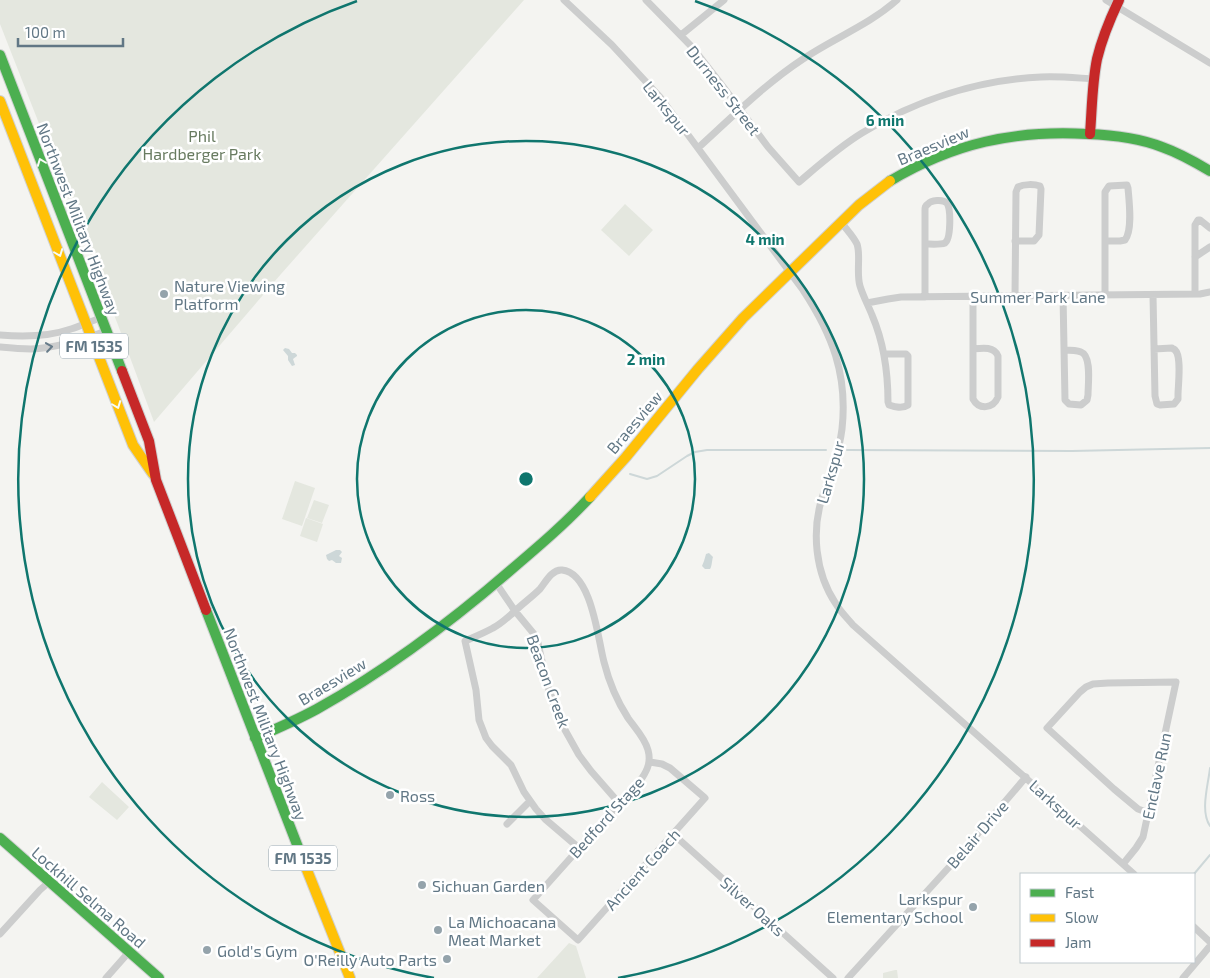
<svg xmlns="http://www.w3.org/2000/svg" width="1210" height="978" viewBox="0 0 1210 978" font-family="'Exo 2',sans-serif">
<style>
.green{fill:#e4e7df}
.water{fill:#cdd7d8}
.lines{fill:none;stroke-linecap:round;stroke-linejoin:round}
.stream{stroke:#cdd7d8;stroke-width:2}
.fast-casing{stroke:#cfd1d1;stroke-width:12}
.slow-casing{stroke:#cfd1d1;stroke-width:12}
.jam-casing{stroke:#cfd1d1;stroke-width:12}
.street{stroke:#cccdcd;stroke-width:7}
.fast{stroke:#4caf50;stroke-width:10}
.slow{stroke:#ffc107;stroke-width:10}
.jam{stroke:#c62828;stroke-width:10}
.oneway{stroke:#f6fbf6}
.oneway2{stroke:#667b89}
.ring{fill:none;stroke:#0f766e;stroke-width:2.5}
.poi-dot{fill:#94a3ab;stroke:#fff;stroke-width:2}
.labels{text-anchor:middle;dominant-baseline:central;stroke-width:5;stroke-linejoin:round;paint-order:stroke}
.shield{fill:#fff;stroke:#90a0aa;stroke-width:1}
.shield-label{font-size:15px;font-weight:bold;fill:#617785}
.street-label{font-size:16px;fill:#617785;stroke:#fff}
.park-label{font-size:16px;fill:#687b60;stroke:#fff}
.poi-label{font-size:16px;fill:#617785;stroke:#fff;text-anchor:start}
.centre{fill:#0f766e;stroke:#fff;stroke-width:2.5}
.ring-label{font-size:15px;text-anchor:middle;font-weight:bold;fill:#0f766e;stroke:#fff;stroke-width:5;stroke-linejoin:round;paint-order:stroke}
</style>
<rect width="100%" height="100%" fill="#f4f4f1"/>
<path class="green" d="M0,0H524L281,274L154,422L118,325L0,24Z
M625,204L653,230L629,256L601,230Z
M295,481L315,488L302,526L282,519Z
M314,500L329,505L322,523L307,518Z
M306,518L323,524L317,542L300,536Z
M102,782L129,807L117,820L89,797Z
M569,943L576,946L586,978H537Z
M895,970H897L898,978H883V973Z"/>
<path class="water" d="M285,348L289,349L292,353H295L297,355V356L293,359L295,365L292,366L288,360V356L283,350Z
M336,550H340L342,552L339,556L342,558L341,563H336L332,560L329,561L327,559L326,555Z
M709,553L713,557C712,559 712,567 710,569H705L702,566L704,561L706,554Z"/>
<g class="lines">
<path class="stream" d="M847,450L1072,451L1210,448
M630,474L647,479L657,476L687,456L695,452L707,450H826
M1210,768C1208,786 1200,811 1210,826
M1194,874L1210,855"/>
<g class="fast-casing">
<path id="fast" d="M0,55L122,371
M890,181C954,143 1014,130 1087,134C1113,135 1139,138 1162,147C1179,153 1195,162 1210,171
M206,610L303,860
M255,738C276,729 297,720 317,709C387,670 452,621 512,569C539,546 566,523 590,497
M0,838L159,978"/>
</g>
<g class="slow-casing">
<path id="slow" d="M0,101L133,445L153,474
M590,497L626,457L698,369L743,318L859,205L890,181
M303,860L350,978"/>
</g>
<g class="jam-casing">
<path id="jam" d="M1090,134C1092,109 1092,84 1097,59C1102,38 1110,19 1119,0
M122,371L149,441L156,480L206,610"/>
</g>
<path class="street" d="M564,0L612,45L660,97L803,290C832,334 848,375 842,429C839,452 831,473 823,495C811,530 815,573 836,604C840,611 847,618 853,625L1134,874
M646,0L692,47L724,88L768,147L799,182C819,165 839,147 862,133C916,100 978,80 1041,77C1059,76 1077,78 1095,79
M1106,0L1210,63
M681,35L724,0
M698,148C732,117 765,84 803,59C834,38 869,25 897,0
M841,222C846,229 853,236 857,244C861,255 856,273 860,286C863,296 868,305 872,315C884,343 888,372 888,402L889,405C895,407 902,409 908,405V356L906,354H884
M1105,241H1120L1125,240C1133,230 1129,201 1128,188L1127,185L1109,186L1105,192V295
M925,244C930,244 940,245 945,243C951,239 951,209 947,203C943,199 931,200 928,204C925,206 925,207 925,211V297
M1195,257L1210,247
M1195,294V225L1198,220H1200L1210,228
M1063,295L1065,400L1069,404L1081,405L1087,400L1088,395C1088,384 1092,356 1081,352C1076,350 1069,350 1064,350
M1153,295L1155,396L1157,404L1160,405L1174,404L1178,399V395C1178,386 1182,356 1175,350C1174,349 1173,349 1172,348L1154,349
M973,296V399C979,410 993,409 998,397V356C994,346 982,348 973,349
M1015,296L1016,192L1018,187C1024,184 1034,184 1040,186L1041,189L1039,235L1034,241H1015
M867,303L888,299L901,297L1200,294L1210,292
M0,335C24,337 48,337 71,329C81,326 91,321 101,318
M0,347C10,348 21,349 31,349C57,348 82,340 106,331
M496,583L515,611L534,634L538,643L547,684L557,713L565,730L579,755L591,771L619,803
M507,824L530,801
M673,834L833,978
M579,848L545,819L536,809L524,792L511,765L492,746L486,738L479,720L476,690L465,641C474,637 484,633 493,628C501,624 507,618 514,612C522,604 532,597 540,589C545,583 552,569 562,570C592,573 598,640 604,662C609,682 617,701 628,718C635,728 645,738 648,750C651,761 648,769 642,778L533,900L578,940L705,798L670,768L662,764L650,762
M1123,864L1136,848L1143,837L1176,682L1108,683L1093,684L1086,687L1080,692L1047,728L1114,789L1138,809L1149,813
M1194,927L1210,942
M0,934L40,890L49,882
M106,978L129,952
M848,978L951,865L1026,777
M1183,978L1210,946"/>
<use href="#fast" class="fast"/>
<use href="#slow" class="slow"/>
<use href="#jam" class="jam"/>
</g>
<defs><path id="oneway-chevron" d="M-2-3.5L2.5 0L-2 3.5" fill="none" stroke-width="1.6" stroke-linecap="round" stroke-linejoin="round" transform="scale(1.25)"/></defs>
<g class="oneway">
<use href="#oneway-chevron" transform="translate(41 162) rotate(-111)"/>
<use href="#oneway-chevron" transform="translate(59 253) rotate(69)"/>
<use href="#oneway-chevron" transform="translate(117 405) rotate(69)"/>
</g>
<use class="oneway2" href="#oneway-chevron" transform="translate(49 347) rotate(-8)"/>
<g class="ring">
<circle cx="526" cy="479" r="169"/>
<circle cx="526" cy="479" r="338"/>
<path d="M434 978A507 507 0 0 1 357 1M695 1A507 507 0 0 1 618 978"/>
</g>
<g class="poi-dot">
<circle cx="164" cy="294" r="5"/>
<circle cx="390" cy="795" r="5"/>
<circle cx="422" cy="885" r="5"/>
<circle cx="973" cy="907" r="5"/>
<circle cx="438" cy="930" r="5"/>
<circle cx="207" cy="950" r="5"/>
<circle cx="447" cy="959" r="5"/>
</g>
<g class="labels">
<g class="shield">
<rect x="60" y="333.5" width="68" height="25" rx="4"/>
<rect x="269" y="845.5" width="68" height="25" rx="4"/>
</g>
<g class="shield-label">
<text x="94" y="346">FM 1535</text>
<text x="303" y="858">FM 1535</text>
</g>
<g class="street-label">
<text transform="translate(724 90) rotate(52)">Durness Street</text>
<text transform="translate(667 108) rotate(51)">Larkspur</text>
<text transform="translate(933 145) rotate(-23)">Braesview</text>
<text transform="translate(79 219) rotate(69)">Northwest Military Highway</text>
<text x="1038" y="296">Summer Park Lane</text>
<text transform="translate(634 422) rotate(-50)">Braesview</text>
<text transform="translate(830 472) rotate(-74)">Larkspur</text>
<text transform="translate(332 681) rotate(-31)">Braesview</text>
<text transform="translate(549 681) rotate(70)">Beacon Creek</text>
<text transform="translate(266 724) rotate(69)">Northwest Military Highway</text>
<text transform="translate(1156 776) rotate(-78)">Enclave Run</text>
<text transform="translate(1056 804) rotate(42)">Larkspur</text>
<text transform="translate(606 817) rotate(-48)">Bedford Stage</text>
<text transform="translate(977 834) rotate(-49)">Belair Drive</text>
<text transform="translate(642 869) rotate(-48)">Ancient Coach</text>
<text transform="translate(89 897) rotate(41)">Lockhill Selma Road</text>
<text transform="translate(753 906) rotate(42)">Silver Oaks</text>
</g>
<g class="park-label">
<text x="202" y="135">Phil<tspan x="202" dy="18">Hardberger Park</tspan></text>
</g>
<g class="poi-label">
<text x="174" y="285">Nature Viewing<tspan x="174" dy="18">Platform</tspan></text>
<text x="400" y="795">Ross</text>
<text x="432" y="885">Sichuan Garden</text>
<text x="963" y="898" text-anchor="end">Larkspur<tspan x="963" dy="18">Elementary School</tspan></text>
<text x="448" y="921">La Michoacana<tspan x="448" dy="18">Meat Market</tspan></text>
<text x="217" y="950">Gold's Gym</text>
<text x="437" y="959" text-anchor="end">O'Reilly Auto Parts</text>
</g>
</g>
<circle cx="526" cy="479" r="8" class="centre"/>
<g class="ring-label">
<text x="885" y="126">6 min</text>
<text x="765" y="245">4 min</text>
<text x="646" y="365">2 min</text>
</g>
<rect x="1020" y="873" width="175" height="90" fill="#ffffff" stroke="#c0c9ce"/>
<rect x="1030" y="889" width="25" height="8" fill="#4caf50" stroke="#c0c9ce"/>
<text x="1065" y="898" font-size="15" fill="#617785">Fast</text>
<rect x="1030" y="914" width="25" height="8" fill="#ffc107" stroke="#c0c9ce"/>
<text x="1065" y="923" font-size="15" fill="#617785">Slow</text>
<rect x="1030" y="939" width="25" height="8" fill="#c62828" stroke="#c0c9ce"/>
<text x="1065" y="948" font-size="15" fill="#617785">Jam</text>
<path d="M18 38v8h105v-8" fill="none" stroke="#617785" stroke-width="2.5"/>
<text x="25" y="38" font-size="15" fill="#617785" stroke="#ffffff" stroke-width="4" paint-order="stroke">100 m</text>
</svg>
